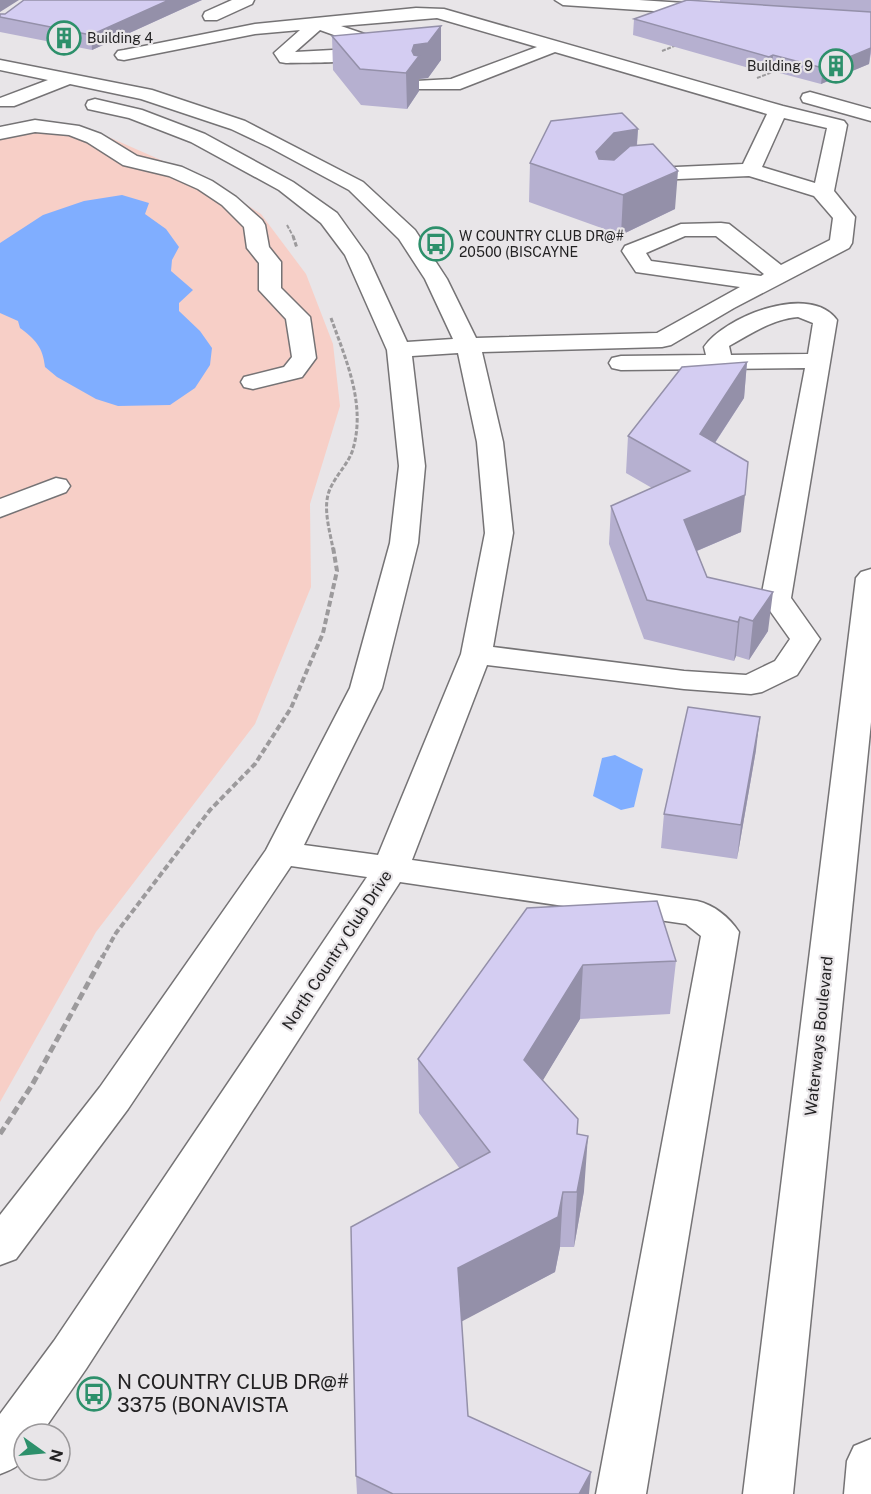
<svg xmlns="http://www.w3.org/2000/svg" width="871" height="1494" viewBox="0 0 871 1494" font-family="'Public Sans',sans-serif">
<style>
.green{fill:#f7cfc7}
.water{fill:#80aeff}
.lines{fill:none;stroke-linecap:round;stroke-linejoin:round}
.minor-casing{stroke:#757375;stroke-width:3}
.path-far3{stroke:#9c9a9c;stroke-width:2;stroke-dasharray:4 1.5;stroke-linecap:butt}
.path-far2{stroke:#9c9a9c;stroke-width:3;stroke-dasharray:4.5 2;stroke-linecap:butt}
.path-far1{stroke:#9c9a9c;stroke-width:4;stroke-dasharray:6 3;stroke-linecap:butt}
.path{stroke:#9c9a9c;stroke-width:5;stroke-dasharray:8 4;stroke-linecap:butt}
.minor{fill:#fff;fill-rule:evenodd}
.wall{fill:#b6b0d0}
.shaded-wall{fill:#9490a9}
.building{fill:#d4cdf2;stroke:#9490a9;stroke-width:1.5}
.labels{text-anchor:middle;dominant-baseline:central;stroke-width:4.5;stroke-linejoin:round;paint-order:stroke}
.far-poi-label{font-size:14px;fill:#232223;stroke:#e8e5e8;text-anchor:start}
.street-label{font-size:16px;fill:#232223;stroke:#e8e5e8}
.near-poi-label{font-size:20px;fill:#232223;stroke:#e8e5e8;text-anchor:start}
</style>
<rect width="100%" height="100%" fill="#e8e5e8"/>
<path class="green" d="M52,125L95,131L213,183L261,214L306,274L333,344L340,406L310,504L311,587L255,724L96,932L0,1102V139Z"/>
<path class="water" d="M122,195L149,203L145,214L166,229L179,247L172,260L171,271L193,290L179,303V311L200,331L212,348L210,365L195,388L170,405L118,406L96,399L57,377L45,367C43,347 35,339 20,328L18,321L0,313V243L43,215L84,201Z
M615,755L643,769L634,807L621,810L593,796L602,758Z"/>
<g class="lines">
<g class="minor-casing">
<path id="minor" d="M232,0H254L252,4L217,20H205L203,16L205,12Z
M555,0H639L714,5L722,10L714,15L563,5Z
M416,8L444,9L783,106L844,121L847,125L834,191L855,217L852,243L849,248L734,308L671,345L662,347L482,352L503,442L513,533L493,647L684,671L746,675L775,661L790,639L761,598L805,368L621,370L612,368L609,363L612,358L621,356L706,355L704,347C724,317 810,282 837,320L791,598L820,639L797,675L762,692L751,694L684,689L487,665L412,860L697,901C714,905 729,917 739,932L646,1494H596L701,936L686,924L400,882L86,1369L41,1434H24C24,1460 26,1465 0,1474V1414L54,1341L367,877L291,866L128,1109L16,1259L0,1265V1215L100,1087L266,850L350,688L390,543L399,466L387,350L345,255L321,223L279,190L191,142L129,118L88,109L86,105L88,101L95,99L142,110L205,134L293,182L337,213L367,255L407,342L453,339L425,279L399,239L349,190L269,147L231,129L141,99L70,84L14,106H0V98L48,80L0,70V60L152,90L245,121L363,182L415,230L447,279L476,338L657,333L740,287L636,272L622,251L625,246L681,224L721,223L729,224L781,265L830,240L833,218L814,196L749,176L632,181L625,179L622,175L625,171L632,169L743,164L767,114L555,52L460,89H416L414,85L416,81L451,79L537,47L437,18L341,26L385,41L390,49C378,65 307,62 286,63L280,62L274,53L300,30L255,34L124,60L118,59L115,55L118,51L124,50L255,24ZM320,30L370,48L295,52ZM784,118L827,128L815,183L762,167ZM685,236H716L764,274L761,276L651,261L646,253ZM798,317L813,323L808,354L731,355L729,346C751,334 772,319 798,317ZM458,353L477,442L485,533L461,654L378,855L304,845L382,688L418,543L425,466L412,356Z
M810,92L871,109V121L803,102L801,98L803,94Z
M35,120L79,126L101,134L137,156L182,167L212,181L236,197L262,220L265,225L269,247L281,262V288L310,317L316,358L302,377L253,389L244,387L241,382L244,377L284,367L292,357L286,319L259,290V263L247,248L244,227L222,205L198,189L169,176L123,165L87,142L69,135L35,132L0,139V127Z
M56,478L66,480L70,486L66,492L0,517V499Z
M871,569V722L793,1494H743L856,578L861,572Z
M871,1439V1494H844L847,1461L854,1446Z"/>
</g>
<path class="path-far3" d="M662,51L677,45
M757,78L778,70
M287,225L294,238"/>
<path class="path-far2" d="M293,236L297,248
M331,318C346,360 366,404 353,449C349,463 336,475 330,489C322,507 330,531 333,549"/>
<path class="path-far1" d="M102,958L116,933L210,810L255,764L291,708L323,633L337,571L333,547"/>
<path class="path" d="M0,1134L32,1085L103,956"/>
<use href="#minor" class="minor"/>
</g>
<path class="wall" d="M24,0H202L92,50L0,32V14H5Z
M720,0H871V53L869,64L821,84L772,71L767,73L633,35L634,19L720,2Z
M332,36L441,60L428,78L419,79V91L407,109L361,105L333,70Z
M638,129L637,146L675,209L621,235L529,202L530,163Z
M747,362L744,398L715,443L741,532L697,551L707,577L768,631L749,660L736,656L734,661L644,639L609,544L611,506L652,488L626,473L628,436Z
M756,750L737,859L661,848L664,814Z
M527,908L676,961L670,1014L580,1019L542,1081L577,1134L584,1191L574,1247H560L555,1272L461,1321L468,1416L589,1494H357L356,1476L460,1169L419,1113L418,1059Z"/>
<path class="shaded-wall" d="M0,0H19L0,12Z
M169,0H202L92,50L91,35Z
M441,26V60L428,78L419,79V91L407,109L406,73L414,45Z
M871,48L869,64L821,84L823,68Z
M773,55L772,71L767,73L769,57Z
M638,129L635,167L598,187L596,152L614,133Z
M678,171L675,209L621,235L623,195Z
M747,362L744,398L697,470L700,434Z
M745,495L741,532L680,558L684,520Z
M773,592L768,631L749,660L753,621Z
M740,617L736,656L734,661L738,622Z
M760,717L756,750L737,859L741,825Z
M583,965L580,1019L522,1115L524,1060Z
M588,1136L584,1191L574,1247L577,1192Z
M563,1192L560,1247L555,1272L457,1324L458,1268Z
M591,1472L589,1494H579Z"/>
<path class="building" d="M24,0H169L91,35L0,17V14H5Z
M687,0L871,12V48L823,68L773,55L769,57L634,19Z
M441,26L428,43L414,45L412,51L414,55L419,56L406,73L360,69L332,36Z
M622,113L638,129L614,133L596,152L599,159L614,160L630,146L653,144L678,171L623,195L530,163L551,121Z
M747,362L700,434L748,462L745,495L684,520L707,577L773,592L753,621L740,617L738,622L647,600L611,506L690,471L628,436L682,367Z
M688,707L760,717L741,825L664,814Z
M657,901L676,961L583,965L524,1060L578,1119L577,1134L588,1136L577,1192H563L558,1217L458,1268L468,1416L591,1472L579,1494H393L356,1476L351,1227L490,1152L418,1059L527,908Z"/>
<defs>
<g id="building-ring" transform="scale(1.725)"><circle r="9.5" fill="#e8e5e8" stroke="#2d906b" stroke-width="1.5"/><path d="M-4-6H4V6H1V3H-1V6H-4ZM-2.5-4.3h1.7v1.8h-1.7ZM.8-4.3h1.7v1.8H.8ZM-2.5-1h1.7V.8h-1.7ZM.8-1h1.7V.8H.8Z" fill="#2d906b"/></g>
<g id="bus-ring" transform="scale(1.725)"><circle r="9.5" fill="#e8e5e8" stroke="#2d906b" stroke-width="1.5"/><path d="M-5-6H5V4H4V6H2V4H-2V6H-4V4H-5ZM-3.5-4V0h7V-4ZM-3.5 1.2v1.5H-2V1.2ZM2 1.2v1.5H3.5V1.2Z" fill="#2d906b"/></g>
</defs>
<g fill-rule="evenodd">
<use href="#building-ring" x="64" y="38"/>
<use href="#building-ring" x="836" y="66"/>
<use href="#bus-ring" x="436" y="244"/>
<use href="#bus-ring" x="94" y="1394"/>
</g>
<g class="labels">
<g class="far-poi-label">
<text x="87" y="38">Building 4</text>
<text x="813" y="66" text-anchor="end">Building 9</text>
<text x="459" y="236">W COUNTRY CLUB DR@#<tspan x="459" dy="16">20500 (BISCAYNE</tspan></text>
</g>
<g class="street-label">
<text transform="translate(337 950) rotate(-57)">North Country Club Drive</text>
<text transform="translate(819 1036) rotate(-84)">Waterways Boulevard</text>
</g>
<g class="near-poi-label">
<text x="117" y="1382">N COUNTRY CLUB DR@#<tspan x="117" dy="23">3375 (BONAVISTA</tspan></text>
</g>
</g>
<g transform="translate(42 1452) rotate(105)"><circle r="28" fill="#e8e5e8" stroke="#999799" stroke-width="1.5"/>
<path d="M0-4.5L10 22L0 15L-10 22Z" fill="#2d906b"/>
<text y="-9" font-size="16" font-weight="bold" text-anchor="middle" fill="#232223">N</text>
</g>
</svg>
